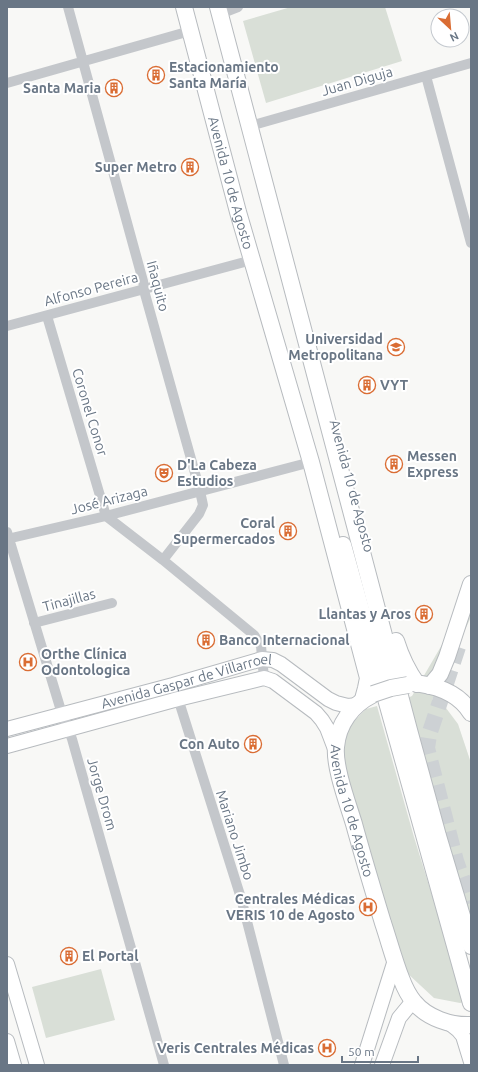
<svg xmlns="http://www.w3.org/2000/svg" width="478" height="1072" viewBox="0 0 478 1072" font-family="Ubuntu,sans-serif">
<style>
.green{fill:#d9dfd7}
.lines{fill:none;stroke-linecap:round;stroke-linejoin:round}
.primary-tunnel{stroke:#cdd1d4;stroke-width:16;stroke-dasharray:16 8;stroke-linecap:butt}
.secondary-casing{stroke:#b7bbbf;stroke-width:16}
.primary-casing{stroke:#b7bbbf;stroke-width:18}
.minor{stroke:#c4c7cb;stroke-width:10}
.secondary{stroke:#fff;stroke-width:14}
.primary{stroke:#fff;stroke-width:16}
.primary-bridge-casing{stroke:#b7bbbf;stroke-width:18;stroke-linecap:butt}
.primary-bridge{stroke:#fff;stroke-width:16}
.labels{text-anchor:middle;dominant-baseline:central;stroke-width:4;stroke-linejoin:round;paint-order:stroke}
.poi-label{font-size:14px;font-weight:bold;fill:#697685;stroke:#fff;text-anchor:end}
.street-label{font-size:14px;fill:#697685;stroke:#fff}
</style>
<rect width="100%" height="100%" fill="#f8f8f6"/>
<path class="green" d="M291,7H385L402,61L266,103L243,21Z
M471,595V617L432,700L446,708L458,724L471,763V921L405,699L412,696Z
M377,706L414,837L465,1002L460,1003L434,998L406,972L343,766V744L352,723L366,709Z
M101,969L115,1020L46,1038L32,987Z"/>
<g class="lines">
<path class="primary-tunnel" d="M458,647L429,735L427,748L456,861L471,903"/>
<g class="secondary-casing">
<g id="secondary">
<path id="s1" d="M7,729L173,685L262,659L273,660L281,664L328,699L336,703L348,706L357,705"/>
<path d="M7,746L178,699L264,678L273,681L316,713L322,720L327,728L335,749"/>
<path d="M7,964L37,1065"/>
<path d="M448,1022L458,1030L463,1036L471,1062"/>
<path d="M7,1041L14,1065"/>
<path d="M362,1065L395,960"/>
<path d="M382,1065L399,1018L413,1001"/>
</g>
</g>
<g class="primary-casing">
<g id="primary">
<path id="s2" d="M184,7L238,212L311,462L368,678L366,688L363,699"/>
<path d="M218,7L409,730L438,836L471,946"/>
<path d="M343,545L471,1003"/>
<path d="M396,641C401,657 407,670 417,684"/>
<path d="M421,684C441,687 460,695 471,713"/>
<path d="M430,686L440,674L447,657L471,584"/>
<path id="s3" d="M372,695C352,705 338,724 336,747C334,767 348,804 354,824C363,857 373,890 383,923C389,941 394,960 401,978C404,986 408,995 414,1002C427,1018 451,1026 471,1025"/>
</g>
</g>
<path class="minor" d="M68,7L143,281L145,294L200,491L203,505L199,514L163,560
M220,14L238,7
M426,76L471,243
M7,83L190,31
M250,126L471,63
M47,316L106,516L163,560L254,635L261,646L264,678
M7,326L252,260
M7,532L62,714L72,739L164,1065
M7,539L106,516L311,462
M34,623L112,603
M176,692L241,898L284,1065"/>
<use href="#secondary" class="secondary"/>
<use href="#primary" class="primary"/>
<g class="primary-bridge-casing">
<path id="primary-bridge" d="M373,694L391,688L408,685"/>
</g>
<use href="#primary-bridge" class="primary-bridge"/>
</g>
<defs>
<g id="building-ring" transform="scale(0.9)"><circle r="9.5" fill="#fff" stroke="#da6d34" stroke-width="1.5"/><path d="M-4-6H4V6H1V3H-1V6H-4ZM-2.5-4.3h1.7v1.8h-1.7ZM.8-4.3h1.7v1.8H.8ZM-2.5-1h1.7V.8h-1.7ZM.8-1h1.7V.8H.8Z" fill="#da6d34"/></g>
<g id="university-ring" transform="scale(0.9)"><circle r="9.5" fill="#fff" stroke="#da6d34" stroke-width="1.5"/><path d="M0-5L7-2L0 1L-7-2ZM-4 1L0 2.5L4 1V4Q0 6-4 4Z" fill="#da6d34"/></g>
<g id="theatre-ring" transform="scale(0.9)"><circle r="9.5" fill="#fff" stroke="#da6d34" stroke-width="1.5"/><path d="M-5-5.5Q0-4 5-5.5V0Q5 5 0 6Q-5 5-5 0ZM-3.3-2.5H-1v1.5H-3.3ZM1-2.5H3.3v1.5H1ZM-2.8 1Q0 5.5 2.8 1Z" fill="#da6d34"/></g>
<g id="hospital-ring" transform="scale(0.9)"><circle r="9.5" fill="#fff" stroke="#da6d34" stroke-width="1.5"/><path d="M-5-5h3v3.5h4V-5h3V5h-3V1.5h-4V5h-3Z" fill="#da6d34"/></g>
</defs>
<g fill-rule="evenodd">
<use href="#building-ring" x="156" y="75"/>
<use href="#building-ring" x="114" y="88"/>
<use href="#building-ring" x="190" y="167"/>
<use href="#university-ring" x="396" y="347"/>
<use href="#building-ring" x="367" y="385"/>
<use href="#building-ring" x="394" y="464"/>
<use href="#theatre-ring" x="164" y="473"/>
<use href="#building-ring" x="288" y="531"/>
<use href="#building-ring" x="424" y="614"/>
<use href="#building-ring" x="206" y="640"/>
<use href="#hospital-ring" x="28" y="662"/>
<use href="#building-ring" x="253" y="744"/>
<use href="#hospital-ring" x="368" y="907"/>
<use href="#building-ring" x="69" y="956"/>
<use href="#hospital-ring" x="327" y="1048"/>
</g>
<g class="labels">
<g class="poi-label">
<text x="169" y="67" text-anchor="start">Estacionamiento<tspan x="169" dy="16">Santa María</tspan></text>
<text x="101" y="88">Santa Maria</text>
<text x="177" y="167">Super Metro</text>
<text x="383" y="339">Universidad<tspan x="383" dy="16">Metropolitana</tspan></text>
<text x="380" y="385" text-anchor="start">VYT</text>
<text x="407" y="456" text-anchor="start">Messen<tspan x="407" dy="16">Express</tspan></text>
<text x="177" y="465" text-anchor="start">D'La Cabeza<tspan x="177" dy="16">Estudios</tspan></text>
<text x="275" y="523">Coral<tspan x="275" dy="16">Supermercados</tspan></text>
<text x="411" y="614">Llantas y Aros</text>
<text x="219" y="640" text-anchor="start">Banco Internacional</text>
<text x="41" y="654" text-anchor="start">Orthe Clínica<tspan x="41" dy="16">Odontologica</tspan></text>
<text x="240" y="744">Con Auto</text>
<text x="355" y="899">Centrales Médicas<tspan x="355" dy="16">VERIS 10 de Agosto</tspan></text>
<text x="82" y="956" text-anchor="start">El Portal</text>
<text x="314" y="1048">Veris Centrales Médicas</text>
</g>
<g class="street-label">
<text transform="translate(357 81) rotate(-16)">Juan Diguja</text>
<text stroke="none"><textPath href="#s2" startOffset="182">Avenida 10 de Agosto</textPath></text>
<text transform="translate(158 286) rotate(75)">Iñaquito</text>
<text transform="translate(91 289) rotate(-15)">Alfonso Pereira</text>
<text transform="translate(90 412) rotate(73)">Coronel Conor</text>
<text transform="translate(352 486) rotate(75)">Avenida 10 de Agosto</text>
<text transform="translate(109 500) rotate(-14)">José Arizaga</text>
<text transform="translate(69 600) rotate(-15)">Tinajillas</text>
<text stroke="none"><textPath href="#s1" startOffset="186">Avenida Gaspar de Villarroel</textPath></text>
<text transform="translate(102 794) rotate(74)">Jorge Drom</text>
<text stroke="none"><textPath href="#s3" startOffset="132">Avenida 10 de Agosto</textPath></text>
<text transform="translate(235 835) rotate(72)">Mariano Jimbo</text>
</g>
</g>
<rect width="478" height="1072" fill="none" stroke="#697685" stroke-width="16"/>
<g transform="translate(450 28) rotate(154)"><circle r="19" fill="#ffffff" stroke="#c3c8ce"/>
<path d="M0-3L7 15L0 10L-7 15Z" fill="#da6d34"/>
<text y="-6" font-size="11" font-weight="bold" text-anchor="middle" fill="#697685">N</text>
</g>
<path d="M342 1056v6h76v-6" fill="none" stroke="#697685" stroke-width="2"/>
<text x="348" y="1056" font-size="12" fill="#697685" stroke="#ffffff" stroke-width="3" paint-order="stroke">50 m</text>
</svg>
